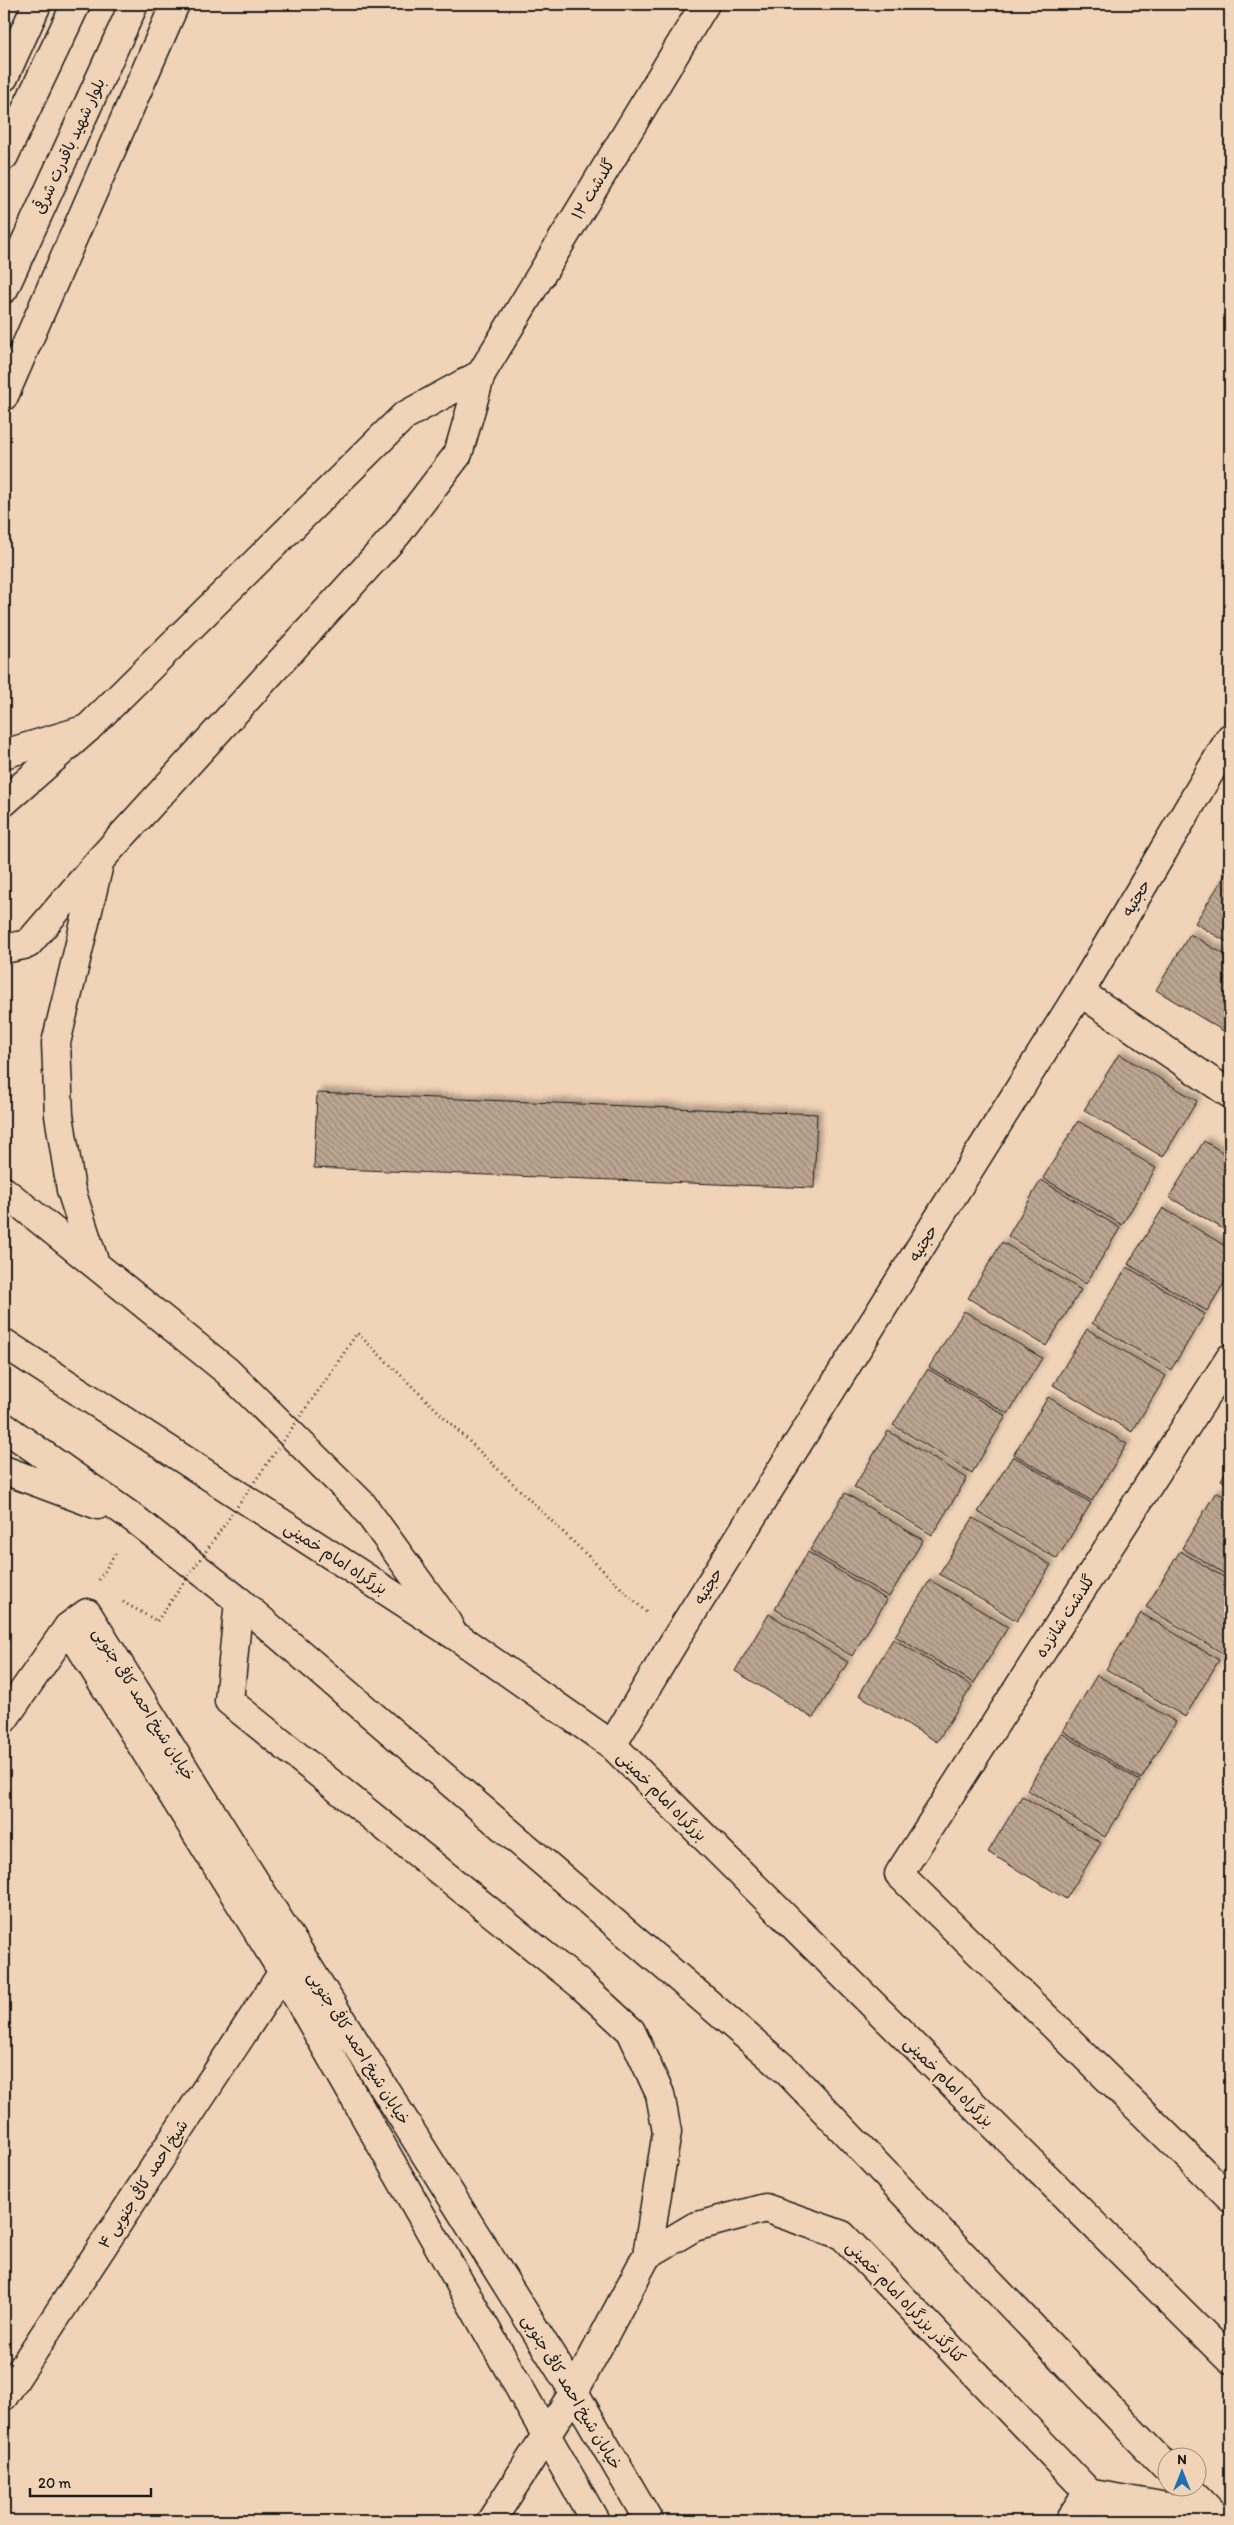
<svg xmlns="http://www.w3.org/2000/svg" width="1234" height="2525" viewBox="0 0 1234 2525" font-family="Itim,'Playpen Sans Arabic',sans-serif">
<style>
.building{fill:url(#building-back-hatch);stroke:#1c1c1c;filter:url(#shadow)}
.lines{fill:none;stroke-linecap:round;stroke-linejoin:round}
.minor-casing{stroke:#1c1c1c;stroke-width:31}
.major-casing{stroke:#1c1c1c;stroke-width:31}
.highway-casing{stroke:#1c1c1c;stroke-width:31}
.path{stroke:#1c1c1c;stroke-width:3;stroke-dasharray:1 4;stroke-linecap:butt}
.minor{stroke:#f1d4b7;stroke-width:28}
.major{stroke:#f1d4b7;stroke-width:28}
.highway{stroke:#f1d4b7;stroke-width:28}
.path-bridge{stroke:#1c1c1c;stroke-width:3;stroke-dasharray:1 4;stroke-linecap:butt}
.labels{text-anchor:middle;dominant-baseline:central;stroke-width:4;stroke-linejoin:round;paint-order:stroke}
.street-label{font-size:16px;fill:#1c1c1c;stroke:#f1d4b7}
</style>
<defs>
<pattern id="building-back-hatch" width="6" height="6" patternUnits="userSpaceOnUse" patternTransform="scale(1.25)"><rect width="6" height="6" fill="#bca691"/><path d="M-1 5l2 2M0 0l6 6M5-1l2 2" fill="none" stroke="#988676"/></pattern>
<filter id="shadow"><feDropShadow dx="4.5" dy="-4.5" stdDeviation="2.5" flood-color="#0004"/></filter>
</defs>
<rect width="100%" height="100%" fill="#f1d4b7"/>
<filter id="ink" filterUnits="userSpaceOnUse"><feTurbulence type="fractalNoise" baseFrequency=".02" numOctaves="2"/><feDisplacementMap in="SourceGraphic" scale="10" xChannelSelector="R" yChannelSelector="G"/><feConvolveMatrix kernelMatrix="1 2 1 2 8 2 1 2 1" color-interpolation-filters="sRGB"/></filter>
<g filter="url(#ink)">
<path class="building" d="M1230,867V944L1195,923Z
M1190,934L1230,958V1035L1156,990Z
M1119,1054L1197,1101L1163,1157L1084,1110Z
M317,1093L817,1114L814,1188L314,1168Z
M1078,1121L1156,1168L1122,1225L1043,1178Z
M1204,1141L1230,1157V1233L1169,1197Z
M1041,1180L1120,1228L1086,1284L1008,1236Z
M1163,1208L1230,1249V1273L1207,1311L1128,1264Z
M1002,1242L1081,1290L1046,1346L968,1298Z
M1127,1267L1205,1314L1171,1370L1092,1323Z
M964,1311L1042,1358L1008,1414L929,1367Z
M1087,1329L1166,1376L1132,1432L1053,1385Z
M928,1369L1006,1416L972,1473L893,1425Z
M1048,1397L1127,1444L1092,1501L1014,1454Z
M888,1431L967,1478L932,1535L854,1487Z
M1013,1456L1091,1503L1057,1559L978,1512Z
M1230,1464V1486L1221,1480Z
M1216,1492L1230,1500V1577L1182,1548Z
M845,1493L923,1540L889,1597L810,1550Z
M973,1518L1051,1565L1017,1621L939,1574Z
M1180,1551L1230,1581V1644L1224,1654L1146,1607Z
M808,1552L887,1600L852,1656L775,1609Z
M930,1580L1008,1627L974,1683L895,1636Z
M1141,1613L1219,1660L1185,1717L1106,1669Z
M769,1614L848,1662L813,1718L735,1671Z
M893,1639L972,1686L937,1742L859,1695Z
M1097,1675L1176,1722L1141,1779L1063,1731Z
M1061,1733L1140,1781L1105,1837L1027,1790Z
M1022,1796L1101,1843L1066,1899L988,1852Z"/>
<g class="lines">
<g class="minor-casing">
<path id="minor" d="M4,802L87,729L404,416L481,374
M4,949L28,944L100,860L397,534L458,454L481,374L705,4
M1080,992L1230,1094
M1230,1358L899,1874L1230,2198
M239,1601L229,1701L580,1984L631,2031L660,2094L667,2132L647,2255L574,2392L491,2521
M68,1627L283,1972L595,2521
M4,1719L68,1627L87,1613L574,2392L649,2521
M612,1745L675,1640L1080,992L1230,738
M647,2255L694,2227L765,2208L842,2235L1116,2521
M4,2396L283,1972
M1069,2521L1087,2493L1213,2515"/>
</g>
<g class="major-casing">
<path id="major" d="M4,156L76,4
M4,289L134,4"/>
</g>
<g class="highway-casing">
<path id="highway" d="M4,77L37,4
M4,396L175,4
M4,754L87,729
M4,1191L227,1371L362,1504L449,1624
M95,1264L71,1190L59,1115L56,1043L100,860
M4,1343L459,1638L612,1745L1230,2360
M4,1427L136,1520L239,1601L786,2070L1166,2467
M4,1470L98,1505
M1187,2488L1219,2521"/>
</g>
<path class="path" d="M330,1374L357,1333L649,1615
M99,1580L117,1551
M123,1602L157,1621"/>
<use href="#minor" class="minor"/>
<use href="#major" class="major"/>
<use href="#highway" class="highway"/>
<path class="path-bridge" d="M157,1621L330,1374"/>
</g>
</g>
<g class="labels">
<g class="street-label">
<text transform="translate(69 146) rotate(-65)">بلوار شهید باقدرت شرقی</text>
<text transform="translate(593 189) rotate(-59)">گلدشت ۱۲</text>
<text transform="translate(1136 898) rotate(-59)">حجتیه</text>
<text transform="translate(923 1243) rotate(-58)">حجتیه</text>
<text transform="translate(336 1558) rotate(33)">بزرگراه امام خمینی</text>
<text transform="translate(708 1586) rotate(-58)">حجتیه</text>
<text transform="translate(1065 1616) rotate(-57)">گلدشت شانزده</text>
<text transform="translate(144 1704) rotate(58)">خیابان شیخ احمد کافی جنوبی</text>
<text transform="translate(662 1796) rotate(45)">بزرگراه امام خمینی</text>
<text transform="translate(359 2048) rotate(58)">خیابان شیخ احمد کافی جنوبی</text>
<text transform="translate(949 2082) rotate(45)">بزرگراه امام خمینی</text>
<text transform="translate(143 2184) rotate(-57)">شیخ احمد کافی جنوبی ۴</text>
<text transform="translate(906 2302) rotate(46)">کنارگذر بزرگراه امام خمینی</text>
<text transform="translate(572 2392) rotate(59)">خیابان شیخ احمد کافی جنوبی</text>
</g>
</g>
<rect width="1234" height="2525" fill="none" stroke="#f1d4b7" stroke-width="20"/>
<rect x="10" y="10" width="1214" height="2505" fill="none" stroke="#1c1c1c" stroke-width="2" filter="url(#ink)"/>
<g transform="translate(1182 2472)"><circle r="24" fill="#f1d4b7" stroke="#9c8a79"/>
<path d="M0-4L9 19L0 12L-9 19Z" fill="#1f6fb2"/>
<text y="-8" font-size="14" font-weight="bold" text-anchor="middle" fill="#1c1c1c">N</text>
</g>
<path d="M30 2488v8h121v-8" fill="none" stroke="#1c1c1c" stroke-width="2.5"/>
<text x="38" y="2488" font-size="15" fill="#1c1c1c" stroke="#f1d4b7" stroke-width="4" paint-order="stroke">20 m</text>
</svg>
